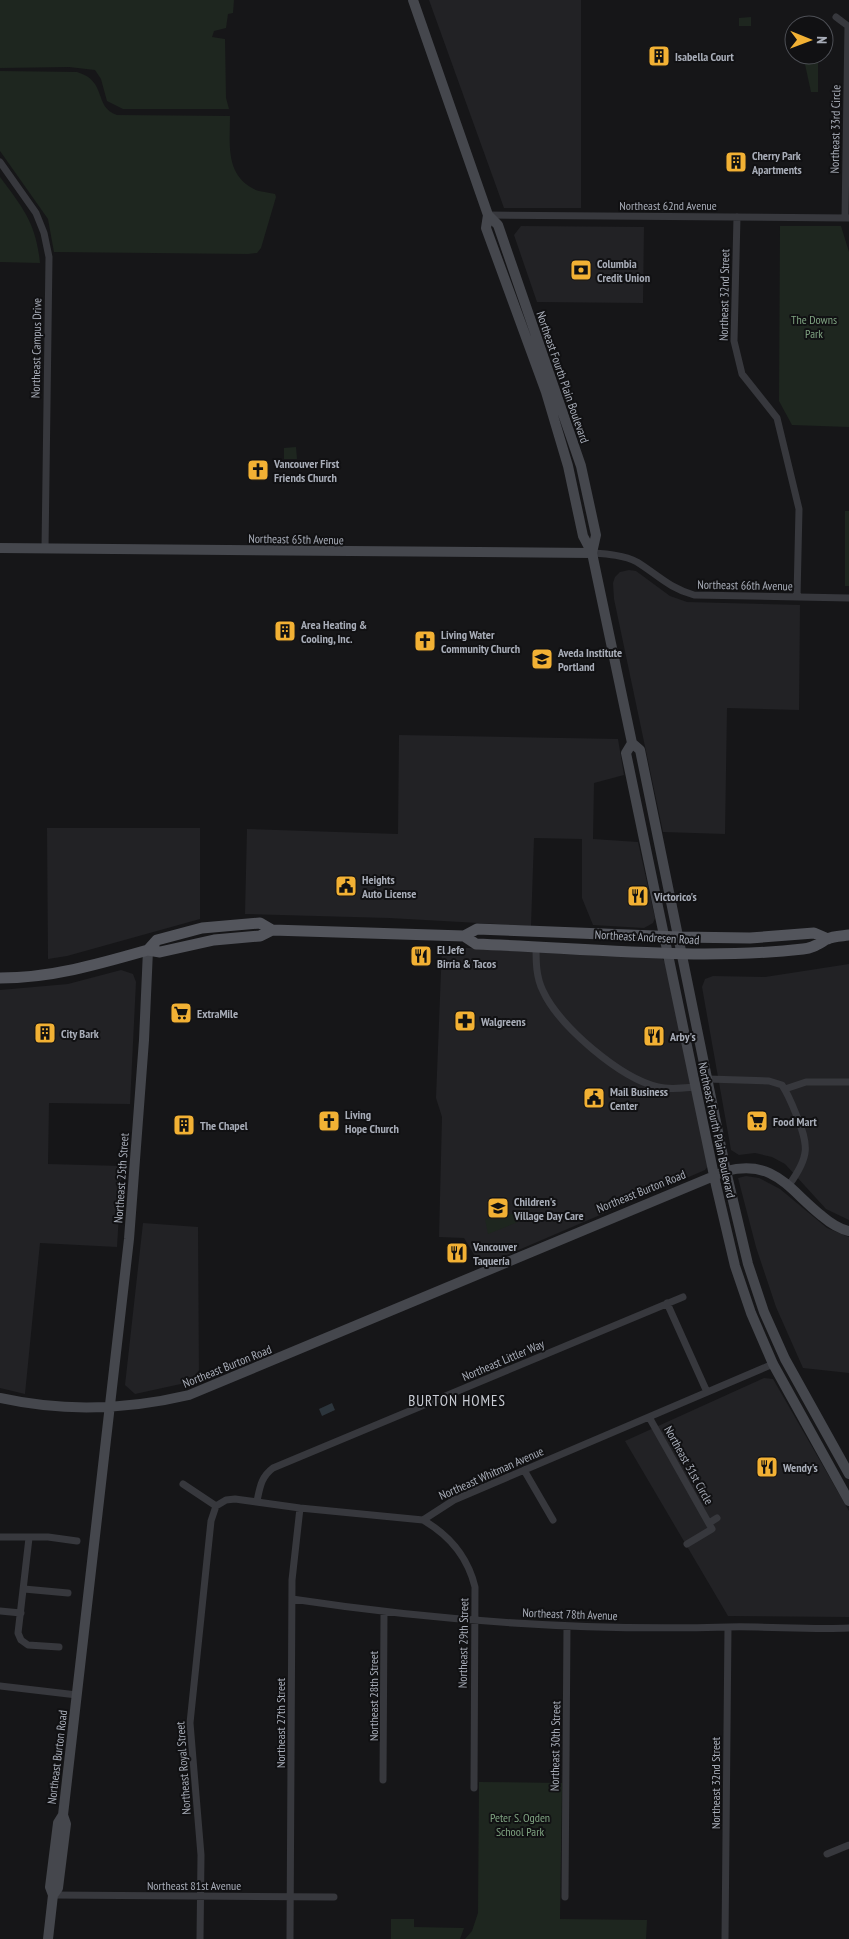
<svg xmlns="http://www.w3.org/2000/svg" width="849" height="1939" viewBox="0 0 849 1939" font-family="'PT Sans Narrow',sans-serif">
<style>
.built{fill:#222225}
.green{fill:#1e261f}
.water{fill:#2c353c}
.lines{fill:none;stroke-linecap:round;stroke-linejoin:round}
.street{stroke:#37383d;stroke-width:7}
.secondary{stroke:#45474d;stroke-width:10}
.primary{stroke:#53555c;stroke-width:11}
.labels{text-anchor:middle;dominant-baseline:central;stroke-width:4;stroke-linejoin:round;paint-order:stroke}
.poi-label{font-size:12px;font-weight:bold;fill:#a8adb8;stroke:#111113;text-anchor:start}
.street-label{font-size:12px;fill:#a8adb8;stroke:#111113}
.park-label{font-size:12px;fill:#7fa381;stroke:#111113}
.quarter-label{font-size:15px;letter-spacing:1px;fill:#c9ccd4;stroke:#111113}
</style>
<rect width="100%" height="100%" fill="#161618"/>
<path class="built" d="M429,0H581V208H504Z
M521,226L644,227L643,303L537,302L514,235Z
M629,570L636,571L670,596L687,602L800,605L799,710L727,708L725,834L663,832L614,599L613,583L615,577L620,572Z
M399,735L618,739L624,775L594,783L593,839L638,842L655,918L653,923L644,928L593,925L582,898V839L534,838L531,926L389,918L245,914L247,829L398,834Z
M47,828H200V919L67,956L48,959Z
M442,947L657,955L662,958L665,962L708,1166L705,1170L481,1266L464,1238L439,1237L442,1117L436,1098Z
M849,964V1220L826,1209L785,1164L772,1157L755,1153L739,1155L731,1150L702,987L705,979L713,976L765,977Z
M121,970L133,974L136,982L130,1104L49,1103L48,1164L122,1166L117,1247L40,1243L25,1394L0,1388V990L68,984Z
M746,1176L759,1178L780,1189L827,1228L849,1237V1373L803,1368L776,1307L756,1247L738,1178Z
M143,1223L198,1227L199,1380L135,1394L125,1385Z
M764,1378L773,1379L849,1511V1617L728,1616L625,1441Z"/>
<path class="green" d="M0,0H234L233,13L228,14L226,28L214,31L212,37L225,39L226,98L229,109H123L107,101L101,79L95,70L69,67L0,68Z
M751,17V26H739V18Z
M803,55H818V92H811Z
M0,71L77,72C108,81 93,107 117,115L230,116C230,142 225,173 252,188C258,192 268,192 275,194L276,197L261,248L257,253L248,254L54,252L48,219L0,151Z
M0,177C23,208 36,223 40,263L0,262Z
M780,226H841L849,252V427L792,425L779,401Z
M296,447L297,459H284V448Z
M845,511H849V586H845Z
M516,1213L518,1222L488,1234L485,1219Z
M479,1782L562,1783L560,1919L647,1920L646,1939H465L472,1931L478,1913Z
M391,1919H414V1927L464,1928L460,1939H391Z"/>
<path class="water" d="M332,1403L335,1410L322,1416L319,1409Z"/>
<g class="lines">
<path class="street" d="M836,17L848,26L845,218
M0,162L36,213L44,233L49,257L45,549
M488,215L849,218
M737,217L734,341L742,374L777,418L799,509L797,597
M592,553C607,554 624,555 637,562C658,575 669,588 694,595L849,598
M536,946C536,962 536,977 543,991C559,1026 620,1078 658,1087C670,1090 683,1088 696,1087
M708,1079L769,1081L782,1085C788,1094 792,1104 796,1114C809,1146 810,1156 789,1185
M785,1089L806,1082H849
M667,1303L707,1392
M649,1417L712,1529L687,1544
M524,1470L553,1520
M183,1484L216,1506
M257,1501C260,1487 261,1477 273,1468L683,1297
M216,1506L226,1500L235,1499L300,1508L423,1520L454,1500L773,1364
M423,1520C449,1535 468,1558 475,1587L474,1788
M709,1523L717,1518
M0,1537H48L77,1541
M29,1538L18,1633L21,1640L28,1645L59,1647
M24,1589L68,1593
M292,1599C437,1621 582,1631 728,1627C768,1626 809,1630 849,1628
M0,1611L21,1613
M0,1686L77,1695
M383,1780L384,1613
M827,1854L849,1845
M53,1895L334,1897
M565,1897L567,1626
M200,1939L201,1855L190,1723L211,1521L216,1506
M290,1939L292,1580L300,1508
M725,1939L728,1627"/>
<path class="secondary" d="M413,0L488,215L498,225L581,466L596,535L592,553
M488,215L486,228L546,392L568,466L583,536L592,553L632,743L640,750L726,1171L748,1264L764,1312L785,1359L849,1474
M0,548L592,553
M632,743L626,753L716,1185L735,1266L751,1313L773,1364L849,1501
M0,1398C63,1412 126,1410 189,1395L726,1171C775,1159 788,1189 822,1216C829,1222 839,1229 849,1231
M53,1895L50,1887L58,1823L63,1815
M48,1939L53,1895L58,1888L66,1824L63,1815L129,1239L144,1040L148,950"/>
<path class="primary" d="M464,936L477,929L679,937L750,938L814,933L828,939
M148,950L157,940L202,928L260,923L272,930L464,936L476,944C583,948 697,961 803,949C813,948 818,944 827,939C833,936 842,936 849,935
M0,978C51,978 99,964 148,950L160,952L214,940L260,936L272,930"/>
</g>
<defs>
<g id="building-square" transform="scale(1.125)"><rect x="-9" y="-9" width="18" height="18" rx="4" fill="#f2b134" stroke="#111113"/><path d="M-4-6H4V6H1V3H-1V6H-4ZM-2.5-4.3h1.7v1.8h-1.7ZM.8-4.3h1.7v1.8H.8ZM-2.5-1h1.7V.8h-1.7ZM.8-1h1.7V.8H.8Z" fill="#111"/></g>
<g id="bank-square" transform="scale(1.125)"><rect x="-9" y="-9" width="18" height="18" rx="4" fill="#f2b134" stroke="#111113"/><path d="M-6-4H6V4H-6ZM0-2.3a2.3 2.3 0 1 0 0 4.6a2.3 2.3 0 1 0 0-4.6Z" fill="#111"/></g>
<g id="church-square" transform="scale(1.125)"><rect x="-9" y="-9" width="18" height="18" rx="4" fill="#f2b134" stroke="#111113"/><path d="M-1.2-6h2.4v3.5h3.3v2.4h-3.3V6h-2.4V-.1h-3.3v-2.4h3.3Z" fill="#111"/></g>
<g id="school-square" transform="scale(1.125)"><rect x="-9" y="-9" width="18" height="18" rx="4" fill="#f2b134" stroke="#111113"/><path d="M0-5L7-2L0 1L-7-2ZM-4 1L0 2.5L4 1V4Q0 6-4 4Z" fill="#111"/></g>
<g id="civic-square" transform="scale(1.125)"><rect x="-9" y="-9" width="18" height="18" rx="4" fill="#f2b134" stroke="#111113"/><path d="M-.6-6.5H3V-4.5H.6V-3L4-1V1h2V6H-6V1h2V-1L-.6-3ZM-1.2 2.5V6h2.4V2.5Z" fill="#111"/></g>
<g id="restaurant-square" transform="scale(1.125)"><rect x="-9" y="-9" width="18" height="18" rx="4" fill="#f2b134" stroke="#111113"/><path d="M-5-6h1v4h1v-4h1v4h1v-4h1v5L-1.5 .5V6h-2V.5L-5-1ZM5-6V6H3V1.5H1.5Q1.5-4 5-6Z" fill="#111"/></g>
<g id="supermarket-square" transform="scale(1.125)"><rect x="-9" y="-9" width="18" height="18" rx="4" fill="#f2b134" stroke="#111113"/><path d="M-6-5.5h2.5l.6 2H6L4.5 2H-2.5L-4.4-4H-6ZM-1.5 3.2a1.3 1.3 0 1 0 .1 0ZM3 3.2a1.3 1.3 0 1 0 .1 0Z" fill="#111"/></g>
<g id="pharmacy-square" transform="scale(1.125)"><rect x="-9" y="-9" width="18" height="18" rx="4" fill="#f2b134" stroke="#111113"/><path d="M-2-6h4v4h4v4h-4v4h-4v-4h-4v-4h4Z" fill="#111"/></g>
</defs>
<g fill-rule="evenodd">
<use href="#building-square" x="659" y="56"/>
<use href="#building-square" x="736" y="162"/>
<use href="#bank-square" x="581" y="270"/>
<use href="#church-square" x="258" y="470"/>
<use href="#building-square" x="285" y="631"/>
<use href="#church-square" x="425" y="641"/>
<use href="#school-square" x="542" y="659"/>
<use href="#civic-square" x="346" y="886"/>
<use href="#restaurant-square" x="638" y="896"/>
<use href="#restaurant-square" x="421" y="956"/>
<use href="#supermarket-square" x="181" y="1013"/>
<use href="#pharmacy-square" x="465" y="1021"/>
<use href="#building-square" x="45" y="1033"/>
<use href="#restaurant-square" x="654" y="1036"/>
<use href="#civic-square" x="594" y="1098"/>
<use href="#church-square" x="329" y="1121"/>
<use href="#supermarket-square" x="757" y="1121"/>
<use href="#building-square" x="184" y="1125"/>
<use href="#school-square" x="498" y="1208"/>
<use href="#restaurant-square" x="457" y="1253"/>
<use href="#restaurant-square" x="767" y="1467"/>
</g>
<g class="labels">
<g class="poi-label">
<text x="675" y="56">Isabella Court</text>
<text x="752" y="155">Cherry Park<tspan x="752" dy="14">Apartments</tspan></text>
<text x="597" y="263">Columbia<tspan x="597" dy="14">Credit Union</tspan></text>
<text x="274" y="463">Vancouver First<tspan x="274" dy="14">Friends Church</tspan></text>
<text x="301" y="624">Area Heating &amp;<tspan x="301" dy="14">Cooling, Inc.</tspan></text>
<text x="441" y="634">Living Water<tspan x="441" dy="14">Community Church</tspan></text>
<text x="558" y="652">Aveda Institute<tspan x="558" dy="14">Portland</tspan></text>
<text x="362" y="879">Heights<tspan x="362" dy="14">Auto License</tspan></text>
<text x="654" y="896">Victorico's</text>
<text x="437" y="949">El Jefe<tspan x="437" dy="14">Birria &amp; Tacos</tspan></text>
<text x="197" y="1013">ExtraMile</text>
<text x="481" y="1021">Walgreens</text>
<text x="61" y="1033">City Bark</text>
<text x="670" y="1036">Arby's</text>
<text x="610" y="1091">Mail Business<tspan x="610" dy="14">Center</tspan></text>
<text x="345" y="1114">Living<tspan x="345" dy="14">Hope Church</tspan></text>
<text x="773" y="1121">Food Mart</text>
<text x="200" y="1125">The Chapel</text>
<text x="514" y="1201">Children's<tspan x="514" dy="14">Village Day Care</tspan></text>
<text x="473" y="1246">Vancouver<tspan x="473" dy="14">Taquería</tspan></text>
<text x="783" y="1467">Wendy's</text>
</g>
<g class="street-label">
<text transform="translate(835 129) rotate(-89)">Northeast 33rd Circle</text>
<text x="668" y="205">Northeast 62nd Avenue</text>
<text transform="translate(724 295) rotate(-89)">Northeast 32nd Street</text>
<text transform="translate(36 348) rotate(-89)">Northeast Campus Drive</text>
<text transform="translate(563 377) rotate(71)">Northeast Fourth Plain Boulevard</text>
<text transform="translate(296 539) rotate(1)">Northeast 65th Avenue</text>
<text transform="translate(745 585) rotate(1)">Northeast 66th Avenue</text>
<text transform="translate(647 937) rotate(3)">Northeast Andresen Road</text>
<text transform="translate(717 1130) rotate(78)">Northeast Fourth Plain Boulevard</text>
<text transform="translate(121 1178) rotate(-86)">Northeast 25th Street</text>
<text transform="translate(641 1191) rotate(-22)">Northeast Burton Road</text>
<text transform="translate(503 1360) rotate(-23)">Northeast Littler Way</text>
<text transform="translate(227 1366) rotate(-22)">Northeast Burton Road</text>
<text transform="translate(689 1465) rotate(61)">Northeast 31st Circle</text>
<text transform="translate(491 1473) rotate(-24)">Northeast Whitman Avenue</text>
<text transform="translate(570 1614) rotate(2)">Northeast 78th Avenue</text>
<text transform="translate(463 1643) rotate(-89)">Northeast 29th Street</text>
<text transform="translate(373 1696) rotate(-90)">Northeast 28th Street</text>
<text transform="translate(280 1723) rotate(-90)">Northeast 27th Street</text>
<text transform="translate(555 1746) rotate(-89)">Northeast 30th Street</text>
<text transform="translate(57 1757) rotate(-83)">Northeast Burton Road</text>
<text transform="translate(183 1768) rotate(-94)">Northeast Royal Street</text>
<text transform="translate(715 1783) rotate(-90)">Northeast 32nd Street</text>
<text x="194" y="1885">Northeast 81st Avenue</text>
</g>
<g class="park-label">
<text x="814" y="319">The Downs<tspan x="814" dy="14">Park</tspan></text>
<text x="520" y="1817">Peter S. Ogden<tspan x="520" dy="14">School Park</tspan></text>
</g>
<g class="quarter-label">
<text x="457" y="1400">BURTON HOMES</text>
</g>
</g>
<g transform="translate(809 40) rotate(91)"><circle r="24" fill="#111113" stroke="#4d4f55"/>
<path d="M0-4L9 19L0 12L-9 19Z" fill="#f2b134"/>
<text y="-8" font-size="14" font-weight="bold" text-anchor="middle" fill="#a8adb8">N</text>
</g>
</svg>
